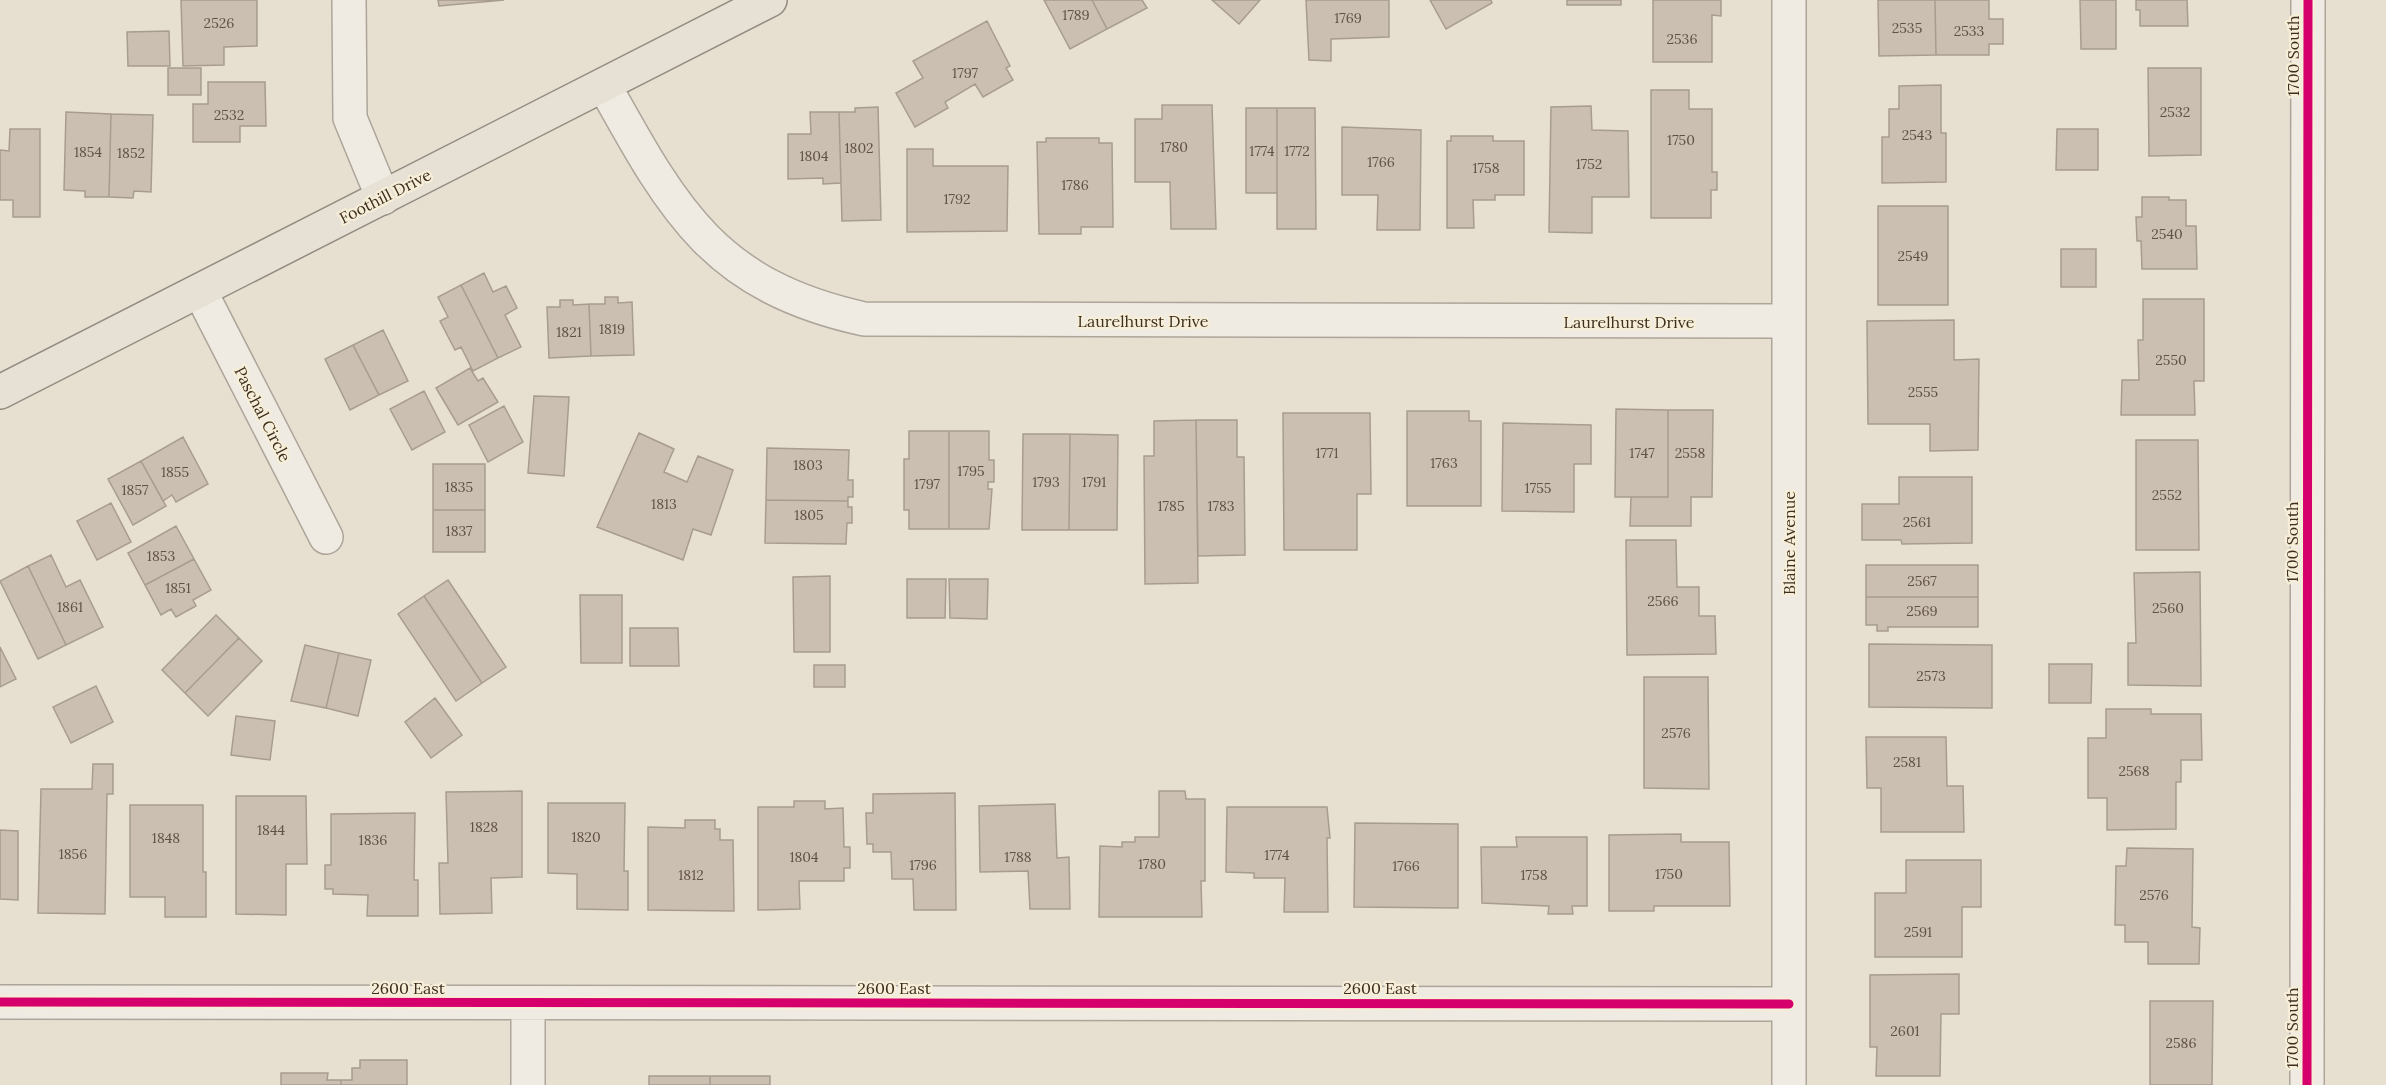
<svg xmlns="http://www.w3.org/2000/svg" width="2386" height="1085" viewBox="0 0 2386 1085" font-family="Lora,serif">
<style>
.building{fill:#cbbfb2;stroke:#a89c90;stroke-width:1.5}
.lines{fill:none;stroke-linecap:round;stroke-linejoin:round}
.minor-casing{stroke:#ada599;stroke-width:36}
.major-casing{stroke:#928b80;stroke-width:36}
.minor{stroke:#efebe3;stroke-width:33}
.major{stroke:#e6e1d4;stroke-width:33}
.cycleway-casing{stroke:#f7eed8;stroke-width:13}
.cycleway{stroke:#d6006c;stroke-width:9}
.labels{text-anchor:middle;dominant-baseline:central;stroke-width:4.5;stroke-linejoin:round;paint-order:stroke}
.number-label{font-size:14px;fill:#605244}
.street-label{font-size:16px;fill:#3d2e20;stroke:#f7eed8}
</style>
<rect width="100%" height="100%" fill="#e7e0d1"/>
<path class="building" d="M181,0H257V46L224,47V65L183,66Z
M438,0H504L439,6Z
M1044,0H1092L1107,29L1070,49Z
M1092,0H1142L1147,8L1107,29Z
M1212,0H1260L1239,24Z
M1306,0H1389V37L1331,39V61L1309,60Z
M1430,0H1491L1492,3L1446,29Z
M1567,0H1621V5H1567Z
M1653,0H1721V16L1712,15V62H1653Z
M1878,0H1935L1936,55L1879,56Z
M1935,0H1989V19H2003V44H1989V55H1936Z
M2080,0H2116V49H2081Z
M2136,0H2187L2188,26H2140V10H2136Z
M987,21L1010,66L1006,68L1013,80L983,97L975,84L945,102L948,108L915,127L896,93L923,78L913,61Z
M169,31L170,66H128L127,32Z
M168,68H201V95H168Z
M2148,68H2201V155L2149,156Z
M208,82H265L266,126H240V142H193V104H208Z
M1941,85V133H1946V182L1882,183V137H1889V109H1899V86Z
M1651,90H1689V109H1712V172H1717V190H1711V218H1651Z
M1162,105H1212L1216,229H1171L1170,182H1135V119H1162Z
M1591,106L1592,130L1628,131L1629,197H1592V233L1549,232L1551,107Z
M878,107L881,220L842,221L839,112H855V108Z
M1246,108H1277V193H1246Z
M1277,108H1315L1316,229H1277Z
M66,112L111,114L109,197H85V191L64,190Z
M810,112H839L841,183L823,184V178L788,179V134H811Z
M111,114L153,115L151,192L134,191L133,198L109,197Z
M1342,127L1421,130L1420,230H1377L1378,195H1342Z
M10,129H40V217H13V200H0V150L9,151Z
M2057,129H2098V170H2056Z
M1451,136H1493V141H1524V195H1495V200H1473L1474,228H1447V141H1451Z
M1046,138H1099V143H1112L1113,227H1081V234H1039L1037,142H1046Z
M907,149H933V166H1008L1007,231L907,232Z
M2142,197H2169V200H2186V226H2196L2197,269H2142L2141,241H2137L2136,217H2142Z
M1878,206H1948V305H1878Z
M2061,249H2096V287H2061Z
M484,273L493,292L506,286L517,308L505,315L521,347L498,358L461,285Z
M461,285L498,358L473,371L461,347L455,350L440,321L448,317L438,297Z
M605,297H618V303L632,302L634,355L591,356L589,304H605Z
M2143,299H2204V381H2194L2195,415H2121L2122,380H2139L2138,340H2143Z
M560,300H573V305L589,304L591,356L549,358L547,307H560Z
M1954,320V360L1979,359L1978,450L1930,451V424H1868L1867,321Z
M383,330L408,381L379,395L353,345Z
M353,345L379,395L350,410L325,359Z
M470,368L478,381L483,378L498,402L458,425L436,388Z
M424,391L445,432L412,450L390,409Z
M534,396L569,397L564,476L528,473Z
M504,406L523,442L488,462L469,425Z
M1616,409L1668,410V497H1615Z
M1668,410H1713L1712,497H1691V526H1630L1631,497H1668Z
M1407,411H1469V421H1481V506H1407Z
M1283,413H1370L1371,494H1357V550H1284Z
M1196,420H1237V457H1244L1245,555L1198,556Z
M1196,420L1198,583L1145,584L1144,456H1154V421Z
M1503,423L1591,425V464H1574V512L1502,511Z
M909,431H949V529H909V510H904V459H909Z
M949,431H989V460H994V482H988V489H992L989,529H949Z
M639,433L674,449L664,472L687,482L698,456L733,470L711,535L693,529L683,560L597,527Z
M1023,434H1070L1069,530H1022Z
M1070,434L1118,435L1117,530H1069Z
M183,437L208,484L176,502L172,495L163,501L141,461Z
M2136,440H2198L2199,550H2136Z
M767,448L849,450L848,480H853V497H848V501L766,500Z
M141,461L166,506L133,525L108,479Z
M433,464H485V510H433Z
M1899,477H1972V543L1902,544L1901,540H1862V504H1899Z
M766,500L848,501V507H852V523H847L846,544L765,543Z
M111,503L131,542L97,560L77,521Z
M433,510H485V552H433Z
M176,526L194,559L145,585L128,553Z
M1626,540H1676L1677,587H1699V616H1715L1716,654L1627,655Z
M51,555L66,587L80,580L103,627L66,645L28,566Z
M194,559L211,590L193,600L196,606L176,617L171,609L161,615L145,585Z
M1866,565H1978V597H1866Z
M28,566L66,645L38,659L0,581Z
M2200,572L2201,686L2128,685V643H2136L2134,573Z
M830,576V652H794L793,577Z
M907,579H946L945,618H907Z
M949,579H988L987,619L950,618Z
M448,580L506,667L482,683L424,596Z
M580,595H622V663H581Z
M424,596L482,683L456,701L398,614Z
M1866,597H1978V627H1888V631H1877V625H1866Z
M216,615L239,638L185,693L162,670Z
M630,628H678L679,666H630Z
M239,638L262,661L208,716L185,693Z
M1869,644L1992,645V708L1869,707Z
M305,645L339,653L326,708L291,701Z
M0,647L16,679L0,687Z
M339,653L371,660L358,716L326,708Z
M2049,664H2092L2091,703H2049Z
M814,665H845V687H814Z
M1644,677H1708L1709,789L1644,788Z
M96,686L113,722L71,743L53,707Z
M435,698L462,735L431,758L405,722Z
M2106,709H2151V714H2201L2202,760H2181V782H2176V829L2107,830V798H2088V738H2106Z
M236,716L275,721L270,760L231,755Z
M1866,737H1946L1947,786H1963L1964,832H1881V788H1867Z
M93,764H113V794H107L105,914L38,913L41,789H92Z
M522,791V877L491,878L492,913L440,914L439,863H448L446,792Z
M1159,791H1185L1186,799H1205V881H1201L1202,917H1099L1100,846L1122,847V842H1135V837H1159Z
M955,793L956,910H914L913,879H892L891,852H873V844H867L866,813H873V794Z
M236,796H306L307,864H286V915L236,914Z
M794,801H825V809L843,808L844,847H850V868H844V881H799L800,909L758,910V807H794Z
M548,803H625L624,871H628V910L577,909V874L548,873Z
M1055,804L1057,858L1069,857L1070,909H1030L1028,871L980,872L979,806Z
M130,805H203V872H206V917H165V897H130Z
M1227,807H1327L1330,838H1327L1328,912H1284L1285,878H1254V873L1226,872Z
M415,813L414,880H418V916H367L368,895L333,894V889H325V865H331V814Z
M685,820H715V829H720V840H733L734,911L648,910V827L685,828Z
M1355,823L1458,824V908L1354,907Z
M0,830L18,831V900L0,899Z
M1681,834V842H1729L1730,906H1654V911H1609V835Z
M1516,837H1587V906H1572L1573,914H1548L1549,906L1482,903L1481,847H1517Z
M2127,848L2193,849L2192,927L2200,928L2199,964H2148V942H2125V925H2115L2116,866H2126Z
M1906,860H1981V907H1962V957H1875V893H1906Z
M1959,974V1014H1941L1940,1076H1876L1877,1047H1870V975Z
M2150,1001H2213L2212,1085H2150Z
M360,1060H407V1085H341V1080H352V1068H360Z
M281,1073H328L327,1080H341V1085H281Z
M649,1076H710V1085H649Z
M710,1076H770V1085H710Z"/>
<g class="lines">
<g class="minor-casing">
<path id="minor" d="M349,0L350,118L383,198
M604,85C674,211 714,286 864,319L1789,321
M200,291L326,537
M0,1002L1789,1004
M528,1003V1085
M1789,1085V0
M2307,1085L2308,0"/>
</g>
<g class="major-casing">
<path id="major" d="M0,392L770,0"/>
</g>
<use href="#minor" class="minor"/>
<use href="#major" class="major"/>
<g class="cycleway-casing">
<path id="cycleway" d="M0,1002L1789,1004
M2307,1085L2308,0"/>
</g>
<use href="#cycleway" class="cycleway"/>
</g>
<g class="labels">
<g class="number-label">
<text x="1076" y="15">1789</text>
<text x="1348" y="18">1769</text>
<text x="219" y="23">2526</text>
<text x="1907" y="28">2535</text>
<text x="1969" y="31">2533</text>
<text x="1682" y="39">2536</text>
<text x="965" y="73">1797</text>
<text x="2175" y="112">2532</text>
<text x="229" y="115">2532</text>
<text x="1917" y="135">2543</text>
<text x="1681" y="140">1750</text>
<text x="1174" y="147">1780</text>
<text x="859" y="148">1802</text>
<text x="1262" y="151">1774</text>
<text x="1297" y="151">1772</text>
<text x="88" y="152">1854</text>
<text x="131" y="153">1852</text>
<text x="814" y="156">1804</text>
<text x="1381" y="162">1766</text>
<text x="1589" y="164">1752</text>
<text x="1486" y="168">1758</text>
<text x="1075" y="185">1786</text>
<text x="957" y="199">1792</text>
<text x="2167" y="234">2540</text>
<text x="1913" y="256">2549</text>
<text x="612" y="329">1819</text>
<text x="569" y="332">1821</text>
<text x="2171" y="360">2550</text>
<text x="1923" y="392">2555</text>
<text x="1327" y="453">1771</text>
<text x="1642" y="453">1747</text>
<text x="1690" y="453">2558</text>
<text x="1444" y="463">1763</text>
<text x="808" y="465">1803</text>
<text x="971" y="471">1795</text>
<text x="175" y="472">1855</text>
<text x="1046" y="482">1793</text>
<text x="1094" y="482">1791</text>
<text x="927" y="484">1797</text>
<text x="459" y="487">1835</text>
<text x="1538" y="488">1755</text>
<text x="135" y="490">1857</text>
<text x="2167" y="495">2552</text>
<text x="664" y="504">1813</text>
<text x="1171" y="506">1785</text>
<text x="1221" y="506">1783</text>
<text x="809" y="515">1805</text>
<text x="1917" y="522">2561</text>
<text x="459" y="531">1837</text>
<text x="161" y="556">1853</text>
<text x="1922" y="581">2567</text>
<text x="178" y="588">1851</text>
<text x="1663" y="601">2566</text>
<text x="70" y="607">1861</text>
<text x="2168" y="608">2560</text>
<text x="1922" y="611">2569</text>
<text x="1931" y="676">2573</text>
<text x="1676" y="733">2576</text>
<text x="1907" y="762">2581</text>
<text x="2134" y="771">2568</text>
<text x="484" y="827">1828</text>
<text x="271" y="830">1844</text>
<text x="586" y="837">1820</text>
<text x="166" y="838">1848</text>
<text x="373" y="840">1836</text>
<text x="73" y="854">1856</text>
<text x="1277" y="855">1774</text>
<text x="804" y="857">1804</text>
<text x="1018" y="857">1788</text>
<text x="1152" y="864">1780</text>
<text x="923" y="865">1796</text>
<text x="1406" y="866">1766</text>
<text x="1669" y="874">1750</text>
<text x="691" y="875">1812</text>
<text x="1534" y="875">1758</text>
<text x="2154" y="895">2576</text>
<text x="1918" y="932">2591</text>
<text x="1905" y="1031">2601</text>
<text x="2181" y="1043">2586</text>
</g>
<g class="street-label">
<text transform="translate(2293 56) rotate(-90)">1700 South</text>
<text transform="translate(385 196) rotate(-27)">Foothill Drive</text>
<text x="1143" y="321">Laurelhurst Drive</text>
<text x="1629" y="322">Laurelhurst Drive</text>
<text transform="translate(263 414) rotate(63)">Paschal Circle</text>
<text transform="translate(2292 542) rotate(-90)">1700 South</text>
<text transform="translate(1789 543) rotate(-90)">Blaine Avenue</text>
<text x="408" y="988">2600 East</text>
<text x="894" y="988">2600 East</text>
<text x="1380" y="988">2600 East</text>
<text transform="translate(2292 1028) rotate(-90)">1700 South</text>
</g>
</g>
</svg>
